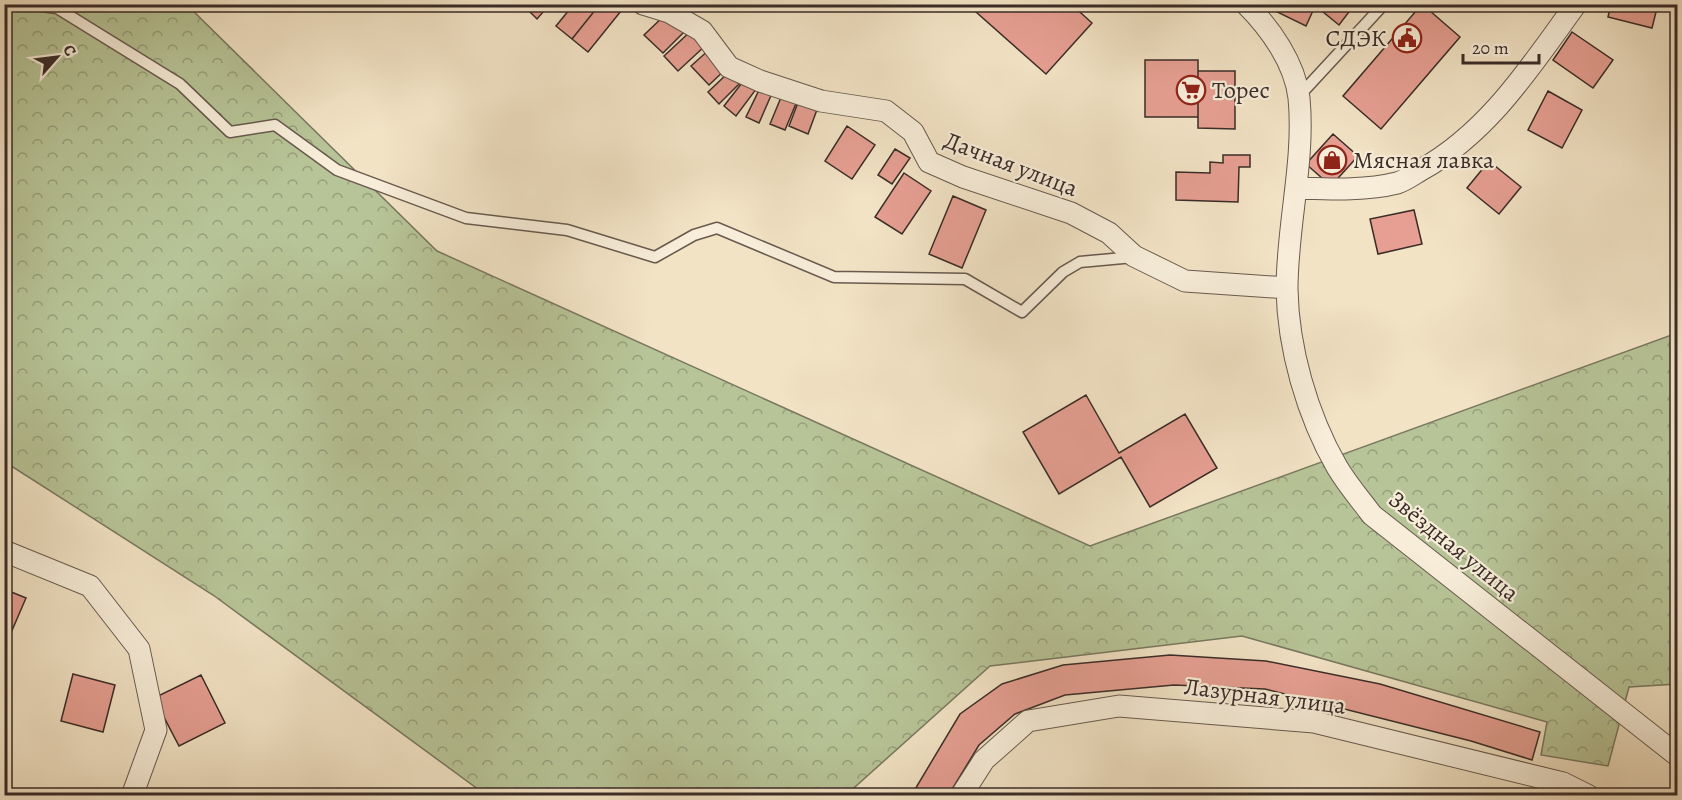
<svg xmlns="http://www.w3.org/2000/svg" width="1682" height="800" viewBox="0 0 1682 800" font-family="Alegreya,serif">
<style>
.forest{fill:url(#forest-crowns);stroke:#787860;stroke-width:1.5}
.building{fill:#e69f92;stroke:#3a2c28;stroke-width:1.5}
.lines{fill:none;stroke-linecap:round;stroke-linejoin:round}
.lane-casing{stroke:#685a4f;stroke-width:13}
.street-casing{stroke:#685a4f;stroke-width:23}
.lane{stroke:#f7edd9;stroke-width:10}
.street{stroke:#f7edd9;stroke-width:21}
.labels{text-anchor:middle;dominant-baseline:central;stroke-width:4.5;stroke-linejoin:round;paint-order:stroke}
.poi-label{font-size:24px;fill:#3a2c28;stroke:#f7edd9;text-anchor:start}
.street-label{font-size:24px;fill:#3a2c28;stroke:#f7edd9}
</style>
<defs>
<pattern id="forest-crowns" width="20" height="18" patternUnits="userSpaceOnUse" patternTransform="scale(1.5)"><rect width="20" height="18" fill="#b7c497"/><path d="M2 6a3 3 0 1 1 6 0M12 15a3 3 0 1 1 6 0" fill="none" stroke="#969f7b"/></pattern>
</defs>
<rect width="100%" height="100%" fill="#f2e3c5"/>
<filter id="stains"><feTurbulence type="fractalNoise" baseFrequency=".00333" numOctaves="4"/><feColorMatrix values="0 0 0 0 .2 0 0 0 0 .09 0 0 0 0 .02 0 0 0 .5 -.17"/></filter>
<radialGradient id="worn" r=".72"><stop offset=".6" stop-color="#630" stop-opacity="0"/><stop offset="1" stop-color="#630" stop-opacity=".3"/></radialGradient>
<path class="forest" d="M4,5H187L437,251L1090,546L1677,333V684L1629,687L1608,766L1541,755L1547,722L1242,636L990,666L846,795H486L213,595L5,462Z"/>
<path class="building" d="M522,4H550L537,19Z
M574,4H600L572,39L556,26Z
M600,4H614L621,11L588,52L572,39Z
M967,4H1071L1092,23L1046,74Z
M1273,4H1316L1306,26L1271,9Z
M1327,4H1355L1339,25L1322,11Z
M1422,4L1460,37L1381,129L1343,96Z
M1611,4H1658L1652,28L1608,17Z
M666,14L684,32L663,53L644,35Z
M692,30L706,45L678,71L664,56Z
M1572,32L1613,60L1593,88L1553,60Z
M710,49L727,68L709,85L691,66Z
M1145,60H1198V117H1145Z
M1198,71H1235V129L1198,128Z
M728,73L739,84L719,104L708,92Z
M745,79L757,88L736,116L724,106Z
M761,86L773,91L759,123L746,117Z
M1548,91L1582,110L1562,148L1528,130Z
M782,95L797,101L785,130L770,124Z
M799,100L818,107L808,134L789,126Z
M847,126L875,145L852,179L825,161Z
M1333,134L1358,156L1331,186L1306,164Z
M895,149L910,158L892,184L878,175Z
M1223,155H1250V167H1239L1238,202L1176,200V172L1210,173V162L1223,163Z
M1489,161L1521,187L1499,214L1467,188Z
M904,173L931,191L902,234L875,217Z
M953,196L986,210L962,268L929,254Z
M1414,210L1422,244L1378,254L1370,219Z
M1086,395L1119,453L1185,414L1217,468L1150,507L1121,457L1059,494L1023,432Z
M4,589L26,598L7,642L4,641Z
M1170,655L1266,661L1380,684L1540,732L1532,760L1471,741L1265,689L1174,685L1065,695L1015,714L979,745L948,796H911L960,714L1002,684L1063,665Z
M73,674L115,685L103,732L61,721Z
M201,675L225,723L179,746L154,698Z"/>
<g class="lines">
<g class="lane-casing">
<path id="lane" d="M26,4L57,8L180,84L230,132L275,125L337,170L466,218L567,230L655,257L694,235L717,228L834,277L965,279L1022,312L1063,272L1080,262L1134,257
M1299,96L1384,4"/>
</g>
<g class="street-casing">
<path id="street" d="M643,4L669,12L702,31L729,67L760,81L821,101L886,111L913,132L929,162L963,177L1071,213L1109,233L1134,256L1185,281L1287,288
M1246,4C1270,28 1295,63 1299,98C1305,161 1287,225 1287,289C1288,348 1307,415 1337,467C1347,484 1360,499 1372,515L1678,756
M1297,188C1329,189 1365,191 1397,183C1405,181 1414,174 1421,170C1489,132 1531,66 1576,4
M4,551L90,586L139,649L156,730L132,796
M961,796L984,760L1028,721L1119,706L1314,722L1563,783L1589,796"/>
</g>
<use href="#lane" class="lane"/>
<use href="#street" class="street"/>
</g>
<defs>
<g id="civic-ring" transform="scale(1.5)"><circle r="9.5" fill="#f7edd9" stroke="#8f2418" stroke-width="1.5"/><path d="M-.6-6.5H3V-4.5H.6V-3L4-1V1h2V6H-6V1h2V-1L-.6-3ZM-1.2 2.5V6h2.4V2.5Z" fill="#8f2418"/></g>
<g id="supermarket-ring" transform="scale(1.5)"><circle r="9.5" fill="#f7edd9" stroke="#8f2418" stroke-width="1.5"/><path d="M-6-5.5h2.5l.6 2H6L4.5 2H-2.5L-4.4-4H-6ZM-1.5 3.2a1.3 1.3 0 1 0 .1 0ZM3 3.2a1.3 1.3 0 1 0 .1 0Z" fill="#8f2418"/></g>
<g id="shop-ring" transform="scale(1.5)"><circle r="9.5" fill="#f7edd9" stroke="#8f2418" stroke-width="1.5"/><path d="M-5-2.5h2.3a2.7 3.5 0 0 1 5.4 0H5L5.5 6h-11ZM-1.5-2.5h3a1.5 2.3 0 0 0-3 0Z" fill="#8f2418"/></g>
</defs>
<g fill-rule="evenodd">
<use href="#civic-ring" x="1407" y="38"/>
<use href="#supermarket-ring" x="1191" y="90"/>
<use href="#shop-ring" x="1332" y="160"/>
</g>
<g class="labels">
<g class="poi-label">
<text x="1386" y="38" text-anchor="end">СДЭК</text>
<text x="1212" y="90">Торес</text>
<text x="1353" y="160">Мясная лавка</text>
</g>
<g class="street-label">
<text transform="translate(1011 164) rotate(21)">Дачная улица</text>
<text transform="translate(1454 546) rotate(39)">Звёздная улица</text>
<text transform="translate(1265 696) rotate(7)">Лазурная улица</text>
</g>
</g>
<rect width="1682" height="800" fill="none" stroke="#f2e3c5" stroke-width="24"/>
<rect x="6" y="6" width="1670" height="788" fill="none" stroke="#3a2c28" stroke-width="3"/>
<rect x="12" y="12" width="1658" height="776" fill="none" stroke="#3a2c28" stroke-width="1.5"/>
<g transform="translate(57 57) rotate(62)" stroke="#f7edd9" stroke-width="4.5" paint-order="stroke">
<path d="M0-4.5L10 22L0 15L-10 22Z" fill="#3a2c28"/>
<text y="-9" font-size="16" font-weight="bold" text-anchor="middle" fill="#3a2c28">С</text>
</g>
<path d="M1463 54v9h76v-9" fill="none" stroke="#3a2c28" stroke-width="3"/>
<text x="1472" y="54" font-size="18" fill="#3a2c28" stroke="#f7edd9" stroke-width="4.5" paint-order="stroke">20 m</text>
<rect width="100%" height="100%" filter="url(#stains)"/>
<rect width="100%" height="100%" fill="url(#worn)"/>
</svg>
